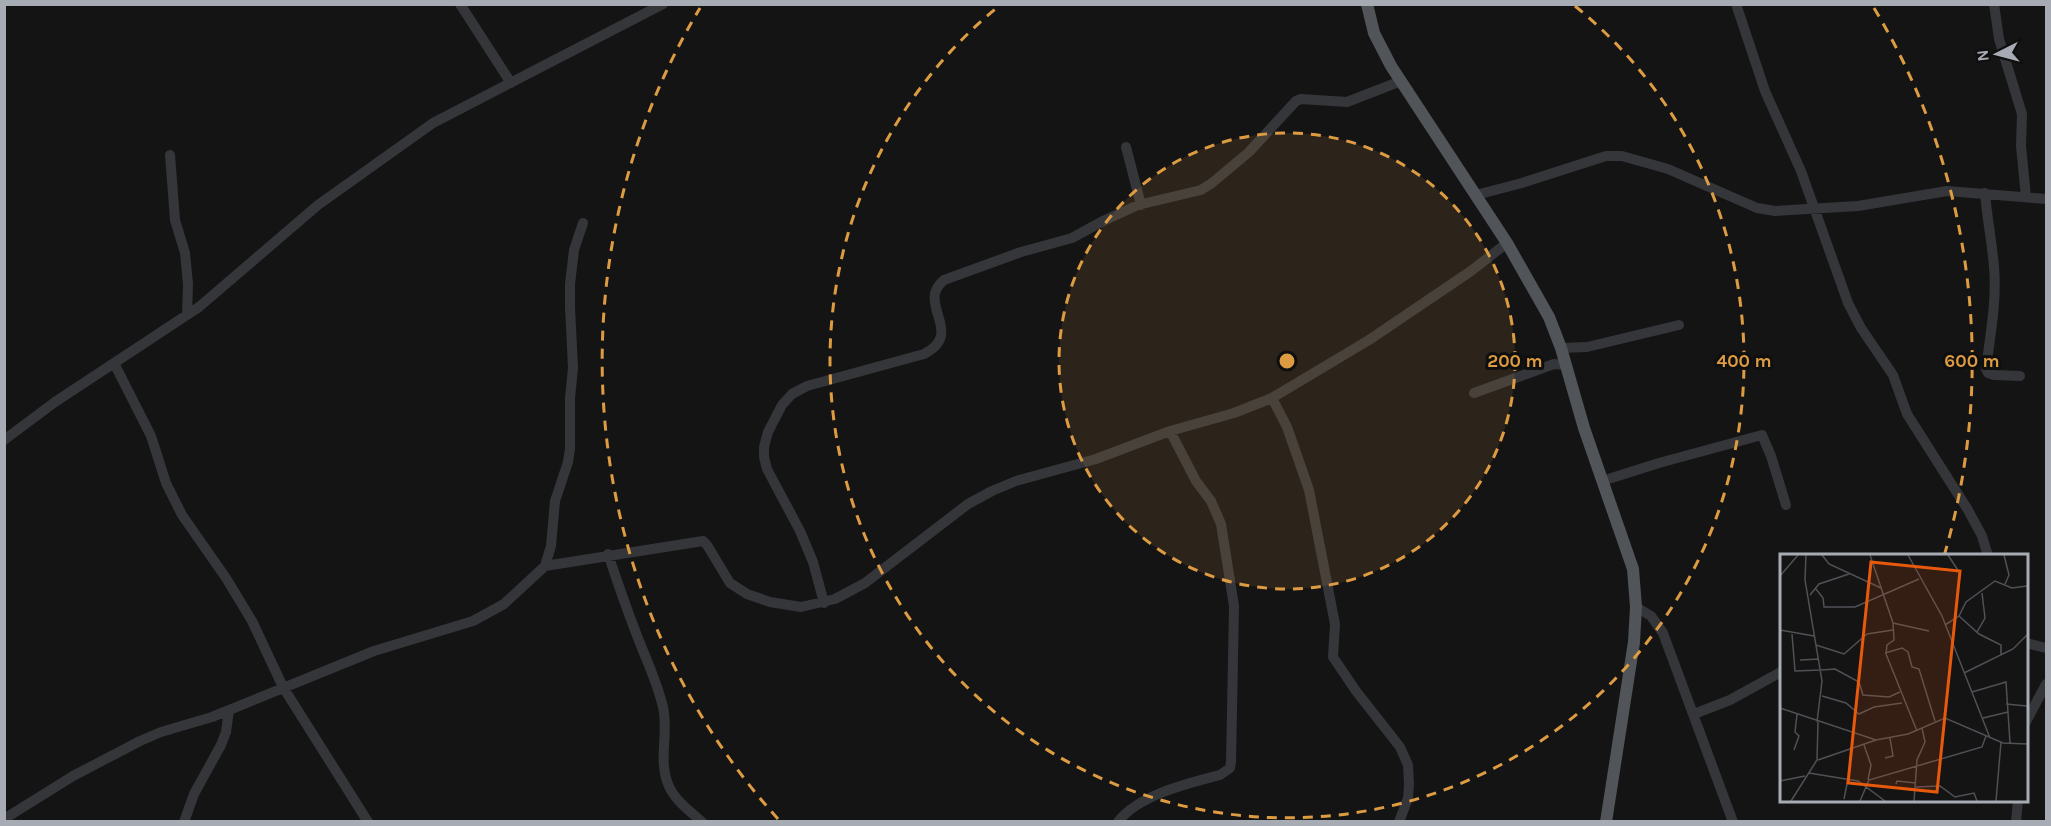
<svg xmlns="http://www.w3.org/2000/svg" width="2051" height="826" viewBox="0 0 2051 826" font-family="Karla,sans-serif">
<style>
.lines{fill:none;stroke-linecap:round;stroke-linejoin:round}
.minor{stroke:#35363a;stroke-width:10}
.major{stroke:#515458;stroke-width:12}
.ring{fill:none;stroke:#de9c42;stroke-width:3;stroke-dasharray:10 8}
.inset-road{fill:none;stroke:#4f5155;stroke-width:1.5}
.view{fill:#e8590c;fill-opacity:0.15;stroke:#e8590c;stroke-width:3}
.inset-edge{fill:none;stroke:#a7acb4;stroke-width:3}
.centre{fill:#de9c42;stroke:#0f0f10;stroke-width:3}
.ring-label{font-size:18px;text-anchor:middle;font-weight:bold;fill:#de9c42;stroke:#0f0f10;stroke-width:6;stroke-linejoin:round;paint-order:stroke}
</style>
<rect width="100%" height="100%" fill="#141415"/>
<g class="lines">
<path class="minor" d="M460,4L511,83
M1736,4L1765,91L1801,171L1848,303L1861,328L1893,375L1907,414L1968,510L1982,536L1988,556
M1994,4L1999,39L2022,114L2021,146L2026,197
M1126,147L1141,205
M170,155L175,220L185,253L188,284L187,315
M1985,193C1987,218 1992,242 1994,267C1997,301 1990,336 1986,369L1988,373L1994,375L2020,376
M1476,195L1522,183L1606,156H1622L1668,169L1757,208L1775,211L1858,206L1947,191L2046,199
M1561,348L1587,347L1679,325
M114,363L151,436L166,483L182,515L226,578L252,621L283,687L368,822
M1474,393L1554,364L1566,365
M1272,398L1287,427L1309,490L1335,624L1333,657L1356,691L1400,747L1408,765L1409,784L1408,798L1399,822
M4,440L55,402L199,307L318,205L433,123L663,4
M1602,481L1659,463L1762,435L1771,456L1786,505
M608,554C617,581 626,607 636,633C645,657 657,681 663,707C669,733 658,759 668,784C674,800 690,811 702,822
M545,566L551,546L555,501L568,462L570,449V398L573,368L570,307V284L574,250L583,223
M824,603L813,562L800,531L767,469L764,457V447L768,432L782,405L792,394L807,386L924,354C966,333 915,303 944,280L1021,252L1072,238L1103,221L1138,205L1201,190L1212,183L1249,152L1296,101L1301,99L1347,102L1401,81
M1636,607L1651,616L1663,633L1733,822
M2026,643L2046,648
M1694,714L1730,700L1781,672
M2026,722L2046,684
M4,819L73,776L140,741L161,732L212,717L374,651L473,621L504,604L545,566L703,541L707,545L730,583L747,594L770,602L801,607L835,599L865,583L968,504L992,491L1016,481L1096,459L1170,431L1234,413L1272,398L1369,340L1471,271L1507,243
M184,822L194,794L221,745L226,732L229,710
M1118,822C1138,795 1189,783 1220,775L1230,768L1231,762L1234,606L1221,524L1211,501L1196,481L1170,431
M2016,822L2018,800"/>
<path class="major" d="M1367,4L1374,33L1391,66L1507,243L1549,317L1561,348L1584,428L1633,569L1636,607L1634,642L1606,822"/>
</g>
<circle cx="1287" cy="361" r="228" fill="#de9c42" fill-opacity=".12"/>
<g class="ring">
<circle cx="1287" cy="361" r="228"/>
<path d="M1575 6A457 457 0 1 1 999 6"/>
<path d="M778 819A685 685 0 0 1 700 8M1874 8A685 685 0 0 1 1944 556"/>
</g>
<g transform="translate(1780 554)">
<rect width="248" height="248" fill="#141415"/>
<path class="inset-road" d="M26,1L25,26L42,127L37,168M42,1L49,10L101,34M90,1L113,69L114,86L107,91L106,100L137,177M128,1L162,62L210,184M168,1L179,18M224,1L229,21L225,30M0,22L18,1M36,35L43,44L44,53H75L139,25M30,41L39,30L69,20M179,62L199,80L221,91V100M113,69L149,77M165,71L179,62L186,48L215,27L232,34L247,32M0,76L34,82M197,78L205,64L202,39M12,80L15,117L41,116M36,91L64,100L87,80L113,76M105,99L122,94L128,98L132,113L139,115L155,167M20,106L39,105M41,116L55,115L79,128L83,141L109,143L120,138M184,119L233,95L247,81M192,138L226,128L230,189M42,142L66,149L79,160L94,153L122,149M226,150L247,152M0,154L96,186L128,180L165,164L223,189L247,190M203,164L228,158M84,191L91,211L88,226M14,196L19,182L15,178L17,160M105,204L113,202L110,184M38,206L96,186M29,219L78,227L105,247M0,227L25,222M116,230L117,227L136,229M136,233L160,232L175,243L194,239L197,247M64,245L68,225M11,247L37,206L38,168M80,247L89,226L202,193L206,182M134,247L137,206L145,188L142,174M216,247L221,188"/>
<path class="view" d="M91,8L180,17L157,238L68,229Z"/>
<rect width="248" height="248" class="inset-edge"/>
</g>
<circle cx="1287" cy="361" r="9" class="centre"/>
<g class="ring-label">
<text x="1515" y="367">200 m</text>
<text x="1744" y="367">400 m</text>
<text x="1972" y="367">600 m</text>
</g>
<rect width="2051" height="826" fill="none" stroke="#a7acb4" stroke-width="12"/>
<g transform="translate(1997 54) rotate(264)" stroke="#0f0f10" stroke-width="4.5" paint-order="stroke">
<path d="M0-4.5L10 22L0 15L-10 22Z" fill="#a7acb4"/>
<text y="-9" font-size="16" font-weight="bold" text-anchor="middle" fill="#a7acb4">N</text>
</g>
</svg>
